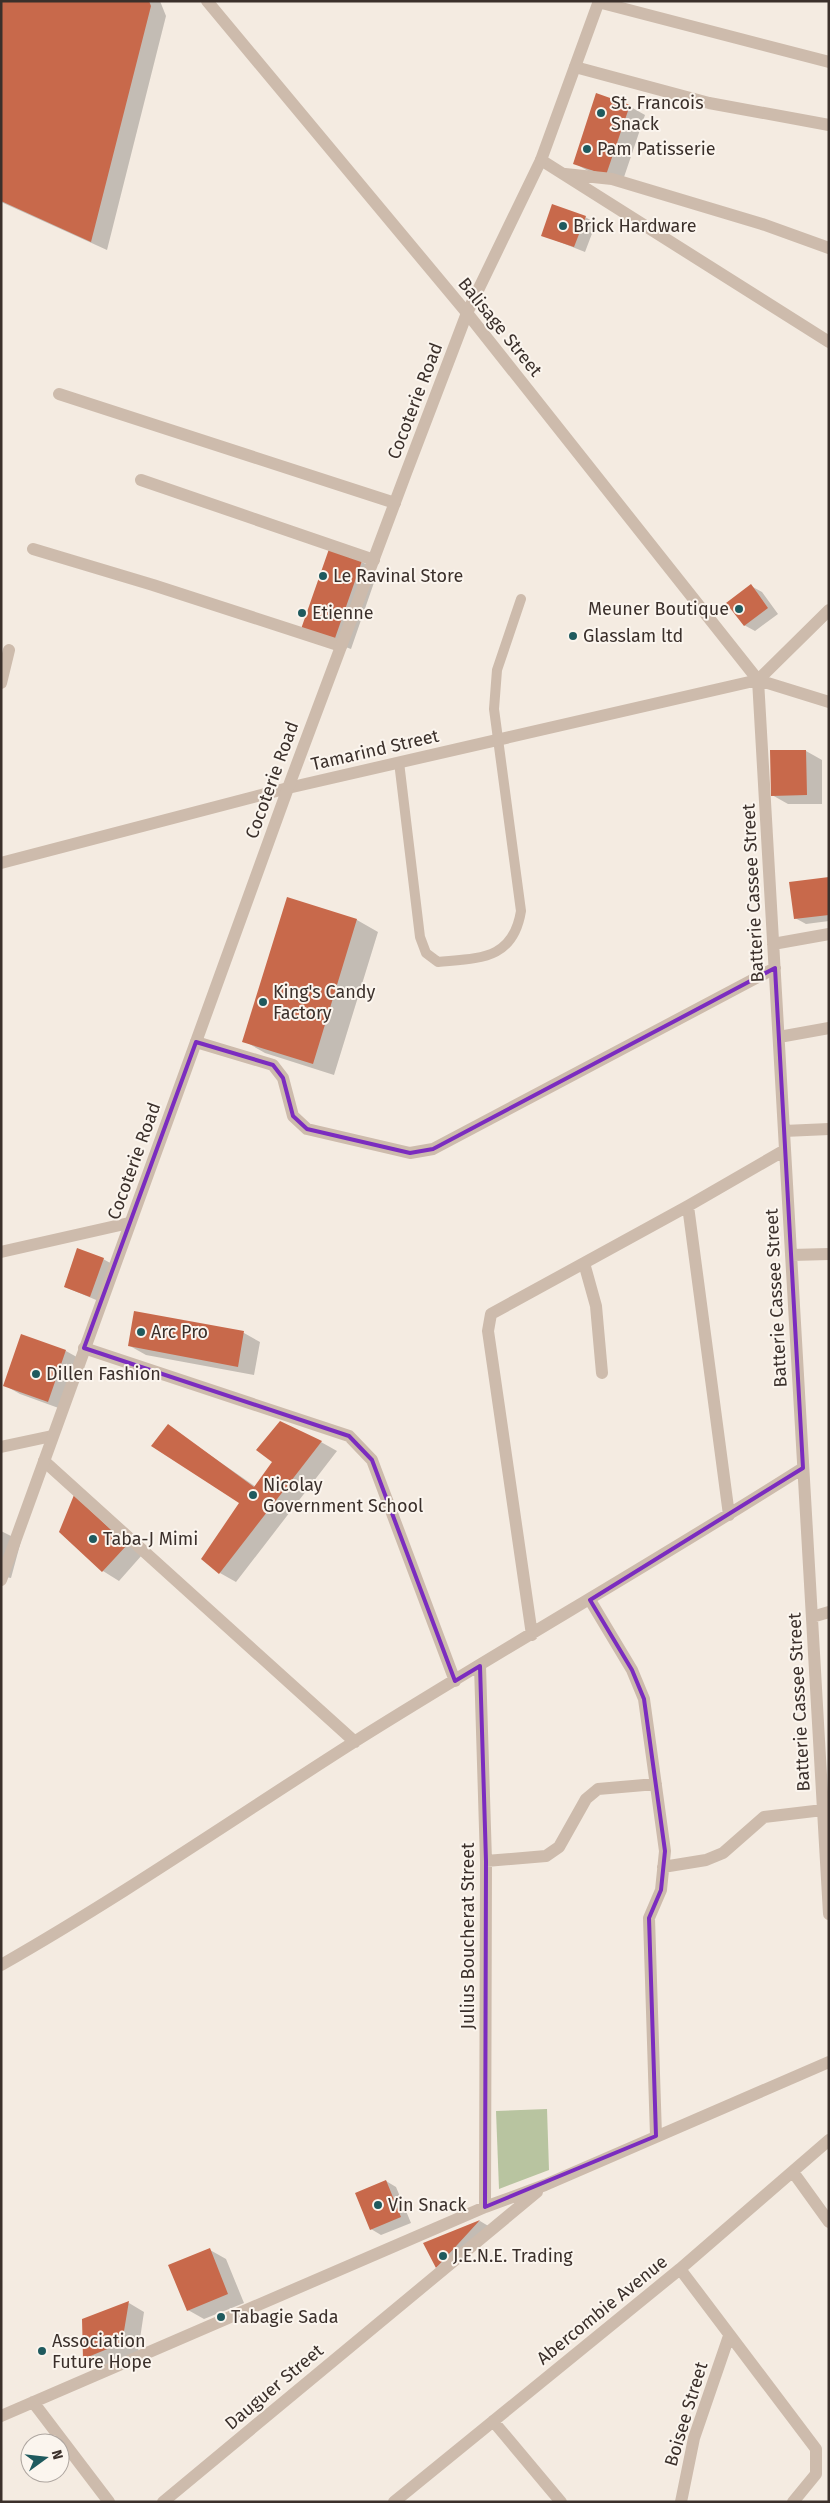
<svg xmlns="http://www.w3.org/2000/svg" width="830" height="2503" viewBox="0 0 830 2503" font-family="'Fira Sans',sans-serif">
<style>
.grass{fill:#b8c4a0}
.shadow{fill:#0003}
.building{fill:#c8694b}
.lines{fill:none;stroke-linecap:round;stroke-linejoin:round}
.service{stroke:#cdbbac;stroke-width:10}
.minor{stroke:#cdbbac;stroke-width:12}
.tertiary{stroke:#cdbbac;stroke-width:12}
.marked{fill:none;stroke:#7b2cbf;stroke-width:4;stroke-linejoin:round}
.poi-dot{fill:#1f5a5e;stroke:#fbf5ee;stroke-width:2}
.labels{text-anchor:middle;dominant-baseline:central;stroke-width:4;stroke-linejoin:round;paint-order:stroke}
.poi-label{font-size:18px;fill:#3b302b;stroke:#fbf5ee;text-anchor:start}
.street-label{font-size:18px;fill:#3b302b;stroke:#fbf5ee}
</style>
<rect width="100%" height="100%" fill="#f4ebe1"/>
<path class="grass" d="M547,2109L549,2170L499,2189L496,2111Z"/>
<path class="shadow" d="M1,1H160L166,16L107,250L1,202Z
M629,106L645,115L622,183L590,172L574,163Z
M585,217L596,223L585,252L542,235Z
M362,562L378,571L351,649L318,637Z
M751,586L762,592L778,614L755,631L744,625Z
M806,751L822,760V804H788L772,795Z
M829,878V921L806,924L795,918Z
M288,899L357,920L378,932L334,1075L265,1053L244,1041Z
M103,1259L114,1265L101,1302L65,1287Z
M136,1313L244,1333L260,1342L254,1375L146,1355L130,1346Z
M66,1351L82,1360L64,1410L20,1394L4,1385Z
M168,1426L256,1487L321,1442L337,1451L236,1582L220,1573L241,1503Z
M74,1497L142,1555L119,1581L103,1571L61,1532Z
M1,1531L21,1541L11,1578L1,1576Z
M386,2181L396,2187L411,2223L381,2235L371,2229Z
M480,2221L490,2227L437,2267L425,2244Z
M210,2250L226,2259L244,2303L204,2319L188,2310Z
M129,2303L144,2312L138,2352L100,2367L84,2358Z"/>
<path class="building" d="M1,1H149L151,6L91,242L1,201Z
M596,93L630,105L606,175L573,164Z
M552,204L586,216L574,247L541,236Z
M329,549L362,561L334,641L301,629Z
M751,584L768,608L744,626L726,603Z
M770,750H806L807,795L771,796Z
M829,877V915L794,919L789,882Z
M287,897L357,919L313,1064L242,1042Z
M77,1248L104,1258L90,1297L64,1287Z
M134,1311L244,1331L238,1367L128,1346Z
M21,1334L66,1350L48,1402L3,1386Z
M280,1421L322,1441L219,1574L201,1559L239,1503L151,1446L168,1424L254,1487L272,1462L256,1450Z
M74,1495L127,1545L102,1572L59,1532Z
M386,2180L401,2217L370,2230L355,2193Z
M480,2220L436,2268L423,2243Z
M210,2248L228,2294L187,2311L168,2265Z
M129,2301L122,2343L83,2359L82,2319Z"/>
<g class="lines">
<path class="service" d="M399,762L420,937L426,953L438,962C480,958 513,960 521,911L494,709L497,670L521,599"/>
<path class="minor" d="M207,1L467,313L758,680
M598,2L829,62
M575,67L709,103L829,125
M541,160L829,342
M565,174L612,179L762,224L829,248
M59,394L395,503
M141,480L374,560
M33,549L153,585L341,646
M758,680L829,1914
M758,680L829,610
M758,680L829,702
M1,683L9,650
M1,863L288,788L758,680
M773,944L829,934
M779,1037L829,1028
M196,1042L273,1065L283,1078L293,1116L307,1129L410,1153L433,1149L775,968
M784,1131L829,1129
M688,1206L729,1515
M1,1252L129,1223
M791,1255L829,1254
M584,1263L596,1306L602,1373
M84,1348L349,1436L372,1460L455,1681
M1,1447L52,1436
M44,1461L355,1742
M590,1600L632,1670L644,1699L665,1851L661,1890L649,1918L656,2136
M812,1617L829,1612
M532,1635L488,1331L491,1314L688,1206L785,1150
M480,1666L486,1861L485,2207
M486,1861L546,1856L559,1847L586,1799L598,1789L656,1784
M663,1867L706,1860L723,1853L764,1817L823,1810
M1,1965C122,1896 236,1817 354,1742C502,1649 655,1562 803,1468
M793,2172L829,2222
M680,2269L816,2449V2474L793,2502
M33,2402L109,2502
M1,2416L485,2207L545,2185L829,2062
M493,2421L561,2502
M163,2502L537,2192
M394,2502L680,2269L829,2140
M681,2502L694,2438L729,2336"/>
<path class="tertiary" d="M1,1580L288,788L406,473L467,313L541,160L599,1"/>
</g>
<path class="marked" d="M775,968L803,1468L590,1600L632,1670L644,1699L665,1851L661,1890L649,1918L656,2136L485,2207L486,1861L480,1666L455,1681L372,1460L349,1436L84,1348L196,1042L273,1065L283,1078L293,1116L307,1129L410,1153L433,1149Z"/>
<g class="poi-dot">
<circle cx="601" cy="113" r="5"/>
<circle cx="587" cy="149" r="5"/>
<circle cx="563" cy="226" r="5"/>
<circle cx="323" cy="576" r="5"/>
<circle cx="739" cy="609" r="5"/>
<circle cx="302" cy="613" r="5"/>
<circle cx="573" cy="636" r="5"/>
<circle cx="263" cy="1002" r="5"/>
<circle cx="141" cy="1332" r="5"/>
<circle cx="36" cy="1374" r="5"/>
<circle cx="253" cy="1495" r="5"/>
<circle cx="93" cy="1539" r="5"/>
<circle cx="378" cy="2205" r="5"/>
<circle cx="443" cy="2256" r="5"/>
<circle cx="221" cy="2317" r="5"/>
<circle cx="42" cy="2351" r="5"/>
</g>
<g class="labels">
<g class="poi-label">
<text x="611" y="103">St. Francois<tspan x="611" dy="21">Snack</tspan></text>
<text x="597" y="149">Pam Patisserie</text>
<text x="573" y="226">Brick Hardware</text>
<text x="333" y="576">Le Ravinal Store</text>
<text x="729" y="609" text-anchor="end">Meuner Boutique</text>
<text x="312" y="613">Etienne</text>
<text x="583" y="636">Glasslam ltd</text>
<text x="273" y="992">King's Candy<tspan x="273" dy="21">Factory</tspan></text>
<text x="151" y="1332">Arc Pro</text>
<text x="46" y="1374">Dillen Fashion</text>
<text x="263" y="1485">Nicolay<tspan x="263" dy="21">Government School</tspan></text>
<text x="103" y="1539">Taba-J Mimi</text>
<text x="388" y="2205">Vin Snack</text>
<text x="453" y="2256">J.E.N.E. Trading</text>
<text x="231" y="2317">Tabagie Sada</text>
<text x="52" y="2341">Association<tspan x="52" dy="21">Future Hope</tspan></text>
</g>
<g class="street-label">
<text transform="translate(500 327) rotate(51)">Balisage Street</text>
<text transform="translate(415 401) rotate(-69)">Cocoterie Road</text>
<text transform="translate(375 750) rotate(-13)">Tamarind Street</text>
<text transform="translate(272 780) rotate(-70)">Cocoterie Road</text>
<text transform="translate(753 893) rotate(-93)">Batterie Cassee Street</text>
<text transform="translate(134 1161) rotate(-70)">Cocoterie Road</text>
<text transform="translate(776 1298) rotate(-93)">Batterie Cassee Street</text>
<text transform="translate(799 1702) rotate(-93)">Batterie Cassee Street</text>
<text transform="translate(468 1936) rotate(-90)">Julius Boucherat Street</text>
<text transform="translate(602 2310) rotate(-39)">Abercombie Avenue</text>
<text transform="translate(274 2387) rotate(-40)">Dauguer Street</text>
<text transform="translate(686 2414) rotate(-73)">Boisee Street</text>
</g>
</g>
<rect width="830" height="2503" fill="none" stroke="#3b302b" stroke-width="5"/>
<g transform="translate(45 2458) rotate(75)"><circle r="24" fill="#fbf5ee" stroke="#aea6a0"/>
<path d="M0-4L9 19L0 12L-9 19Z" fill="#1f5a5e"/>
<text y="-8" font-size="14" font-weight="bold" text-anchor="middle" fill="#3b302b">N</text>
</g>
</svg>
